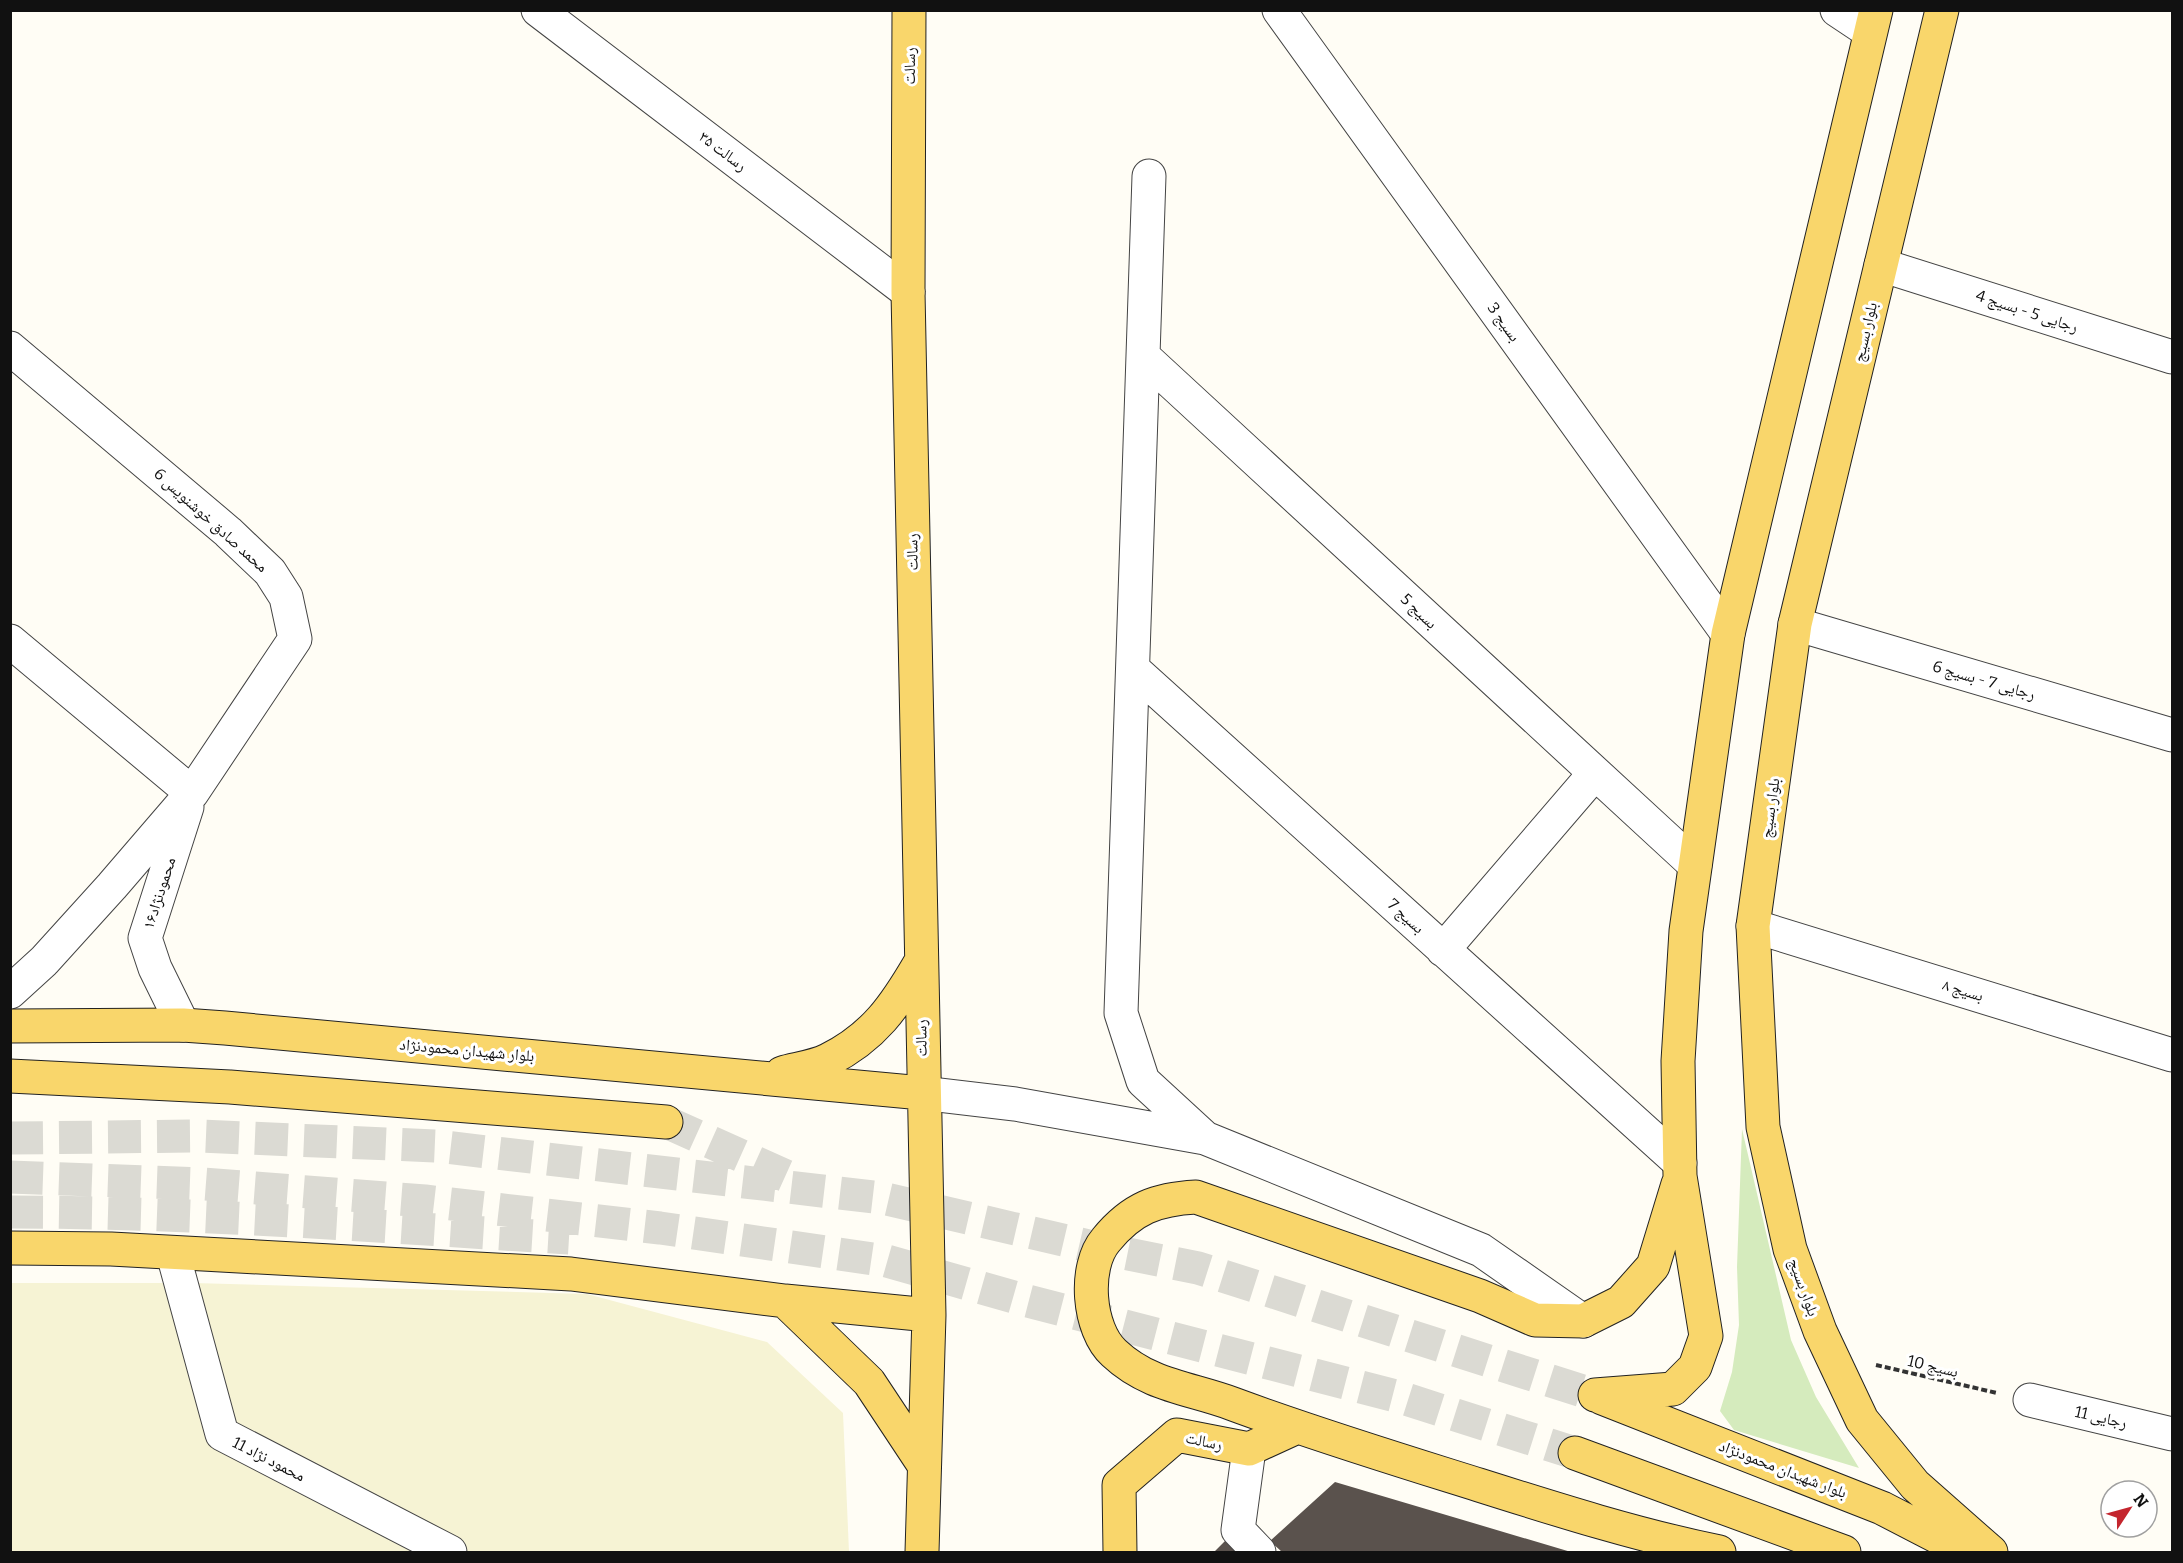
<svg xmlns="http://www.w3.org/2000/svg" width="2183" height="1563" viewBox="0 0 2183 1563" font-family="Bitter,'Noto Naskh Arabic',serif">
<style>
.farmland{fill:#f6f3d4}
.green{fill:#d5ebbd}
.building{fill:#5a524d}
.lines{fill:none;stroke-linecap:round;stroke-linejoin:round}
.major-tunnel{stroke:#dbdad3;stroke-width:33;stroke-dasharray:33 16;stroke-linecap:butt}
.minor-casing{stroke:#444;stroke-width:35}
.major-casing{stroke:#222;stroke-width:35}
.path{stroke:#333;stroke-width:4;stroke-dasharray:6 3;stroke-linecap:butt}
.minor{stroke:#fff;stroke-width:33}
.major{stroke:#f9d66b;stroke-width:33}
.labels{text-anchor:middle;dominant-baseline:central;stroke-width:6;stroke-linejoin:round;paint-order:stroke}
.street-label{font-size:16px;fill:#111;stroke:#fff}
</style>
<rect width="100%" height="100%" fill="#fffdf5"/>
<path class="farmland" d="M10,1283H194L587,1294L767,1342L843,1413L849,1552H11Z"/>
<path class="green" d="M1742,1129L1791,1340L1816,1397L1859,1468L1734,1430L1720,1411L1732,1372L1739,1325L1737,1267Z"/>
<path class="building" d="M1335,1482L1571,1552H1282L1270,1541Z
M1225,1541L1236,1552H1214Z"/>
<g class="lines">
<path class="major-tunnel" d="M666,1122L786,1176
M10,1138L200,1136L436,1146L882,1198L1093,1247L1198,1268L1595,1395
M10,1177L204,1184L425,1201L660,1228L887,1261L1024,1300L1396,1396L1575,1453
M10,1212C197,1212 383,1227 569,1238"/>
<g class="minor-casing">
<path id="minor" d="M538,10L908,292
M1279,10L1728,634
M1837,10L1870,32
M1149,176L1121,1013L1143,1081L1205,1138L1481,1250L1583,1321
M1881,265L2172,357
M10,348L228,532L270,572L286,597L295,639L192,793L112,886L44,961L10,992
M1143,356L1695,865
M1795,624L2172,735
M10,641L192,793
M1133,669L1680,1163
M1753,926L2172,1055
M1443,950L1595,773
M183,1025L155,968L145,938L187,807
M922,1093L1015,1104L1205,1138
M173,1254L222,1434L450,1552
M2030,1400L2172,1434
M1249,1449L1238,1530L1259,1552"/>
</g>
<g class="major-casing">
<path id="major" d="M909,10L908,292L929,1315L922,1552
M1942,10L1795,624L1753,926L1763,1127L1790,1249L1820,1331L1862,1420L1915,1485L1991,1552
M10,1026L183,1025L225,1028L922,1093
M782,1073C796,1069 814,1067 828,1060C874,1037 895,1006 920,963
M10,1076L230,1087L666,1122
M1678,1184L1653,1266L1621,1302L1583,1321L1535,1320L1480,1296L1196,1197C1157,1199 1132,1208 1106,1240C1083,1267 1088,1329 1114,1353C1149,1386 1190,1388 1233,1404C1314,1434 1396,1459 1479,1485C1558,1510 1637,1535 1719,1552
M10,1248L111,1249L571,1274L785,1301L929,1315
M785,1301L869,1382L924,1465
M1595,1395L1673,1389L1695,1367L1706,1336L1680,1176L1678,1061L1686,931L1728,634L1876,10
M1602,1398L1882,1508L1967,1552
M1575,1453L1844,1552
M1120,1552L1119,1485L1177,1435L1249,1449L1297,1427"/>
</g>
<path class="path" d="M1876,1365L1997,1393"/>
<use href="#minor" class="minor"/>
<use href="#major" class="major"/>
</g>
<g class="labels">
<g class="street-label">
<text transform="translate(909 66) rotate(-90)">رسالت</text>
<text transform="translate(723 151) rotate(37)">رسالت ۳۵</text>
<text transform="translate(2027 311) rotate(18)">رجایی 5 - بسیج 4</text>
<text transform="translate(1504 322) rotate(54)">بسیج 3</text>
<text transform="translate(1865 332) rotate(-77)">بلوار بسیج</text>
<text transform="translate(211 520) rotate(42)">محمد صادق خوشنویس 6</text>
<text transform="translate(912 552) rotate(-91)">رسالت</text>
<text transform="translate(1419 611) rotate(43)">بسیج 5</text>
<text transform="translate(1984 680) rotate(16)">رجایی 7 - بسیج 6</text>
<text transform="translate(1770 808) rotate(-82)">بلوار بسیج</text>
<text transform="translate(159 893) rotate(-72)">محمودنژاد۱۶</text>
<text transform="translate(1406 916) rotate(42)">بسیج 7</text>
<text transform="translate(1963 990) rotate(17)">بسیج ۸</text>
<text transform="translate(921 1038) rotate(-91)">رسالت</text>
<text transform="translate(467 1050) rotate(5)">بلوار شهیدان محمودنژاد</text>
<text transform="translate(1804 1287) rotate(70)">بلوار بسیج</text>
<text transform="translate(1933 1366) rotate(13)">بسیج 10</text>
<text transform="translate(2101 1417) rotate(13)">رجایی 11</text>
<text transform="translate(1204 1441) rotate(12)">رسالت</text>
<text transform="translate(269 1459) rotate(27)">محمود نژاد 11</text>
<text transform="translate(1783 1469) rotate(21)">بلوار شهیدان محمودنژاد</text>
</g>
</g>
<rect width="2183" height="1563" fill="none" stroke="#111111" stroke-width="24"/>
<g transform="translate(2129 1509) rotate(54)"><circle r="28" fill="#ffffff" stroke="#a0a0a0" stroke-width="1.5"/>
<path d="M0-4.5L10 22L0 15L-10 22Z" fill="#c4262e"/>
<text y="-9" font-size="16" font-weight="bold" text-anchor="middle" fill="#111111">N</text>
</g>
</svg>
